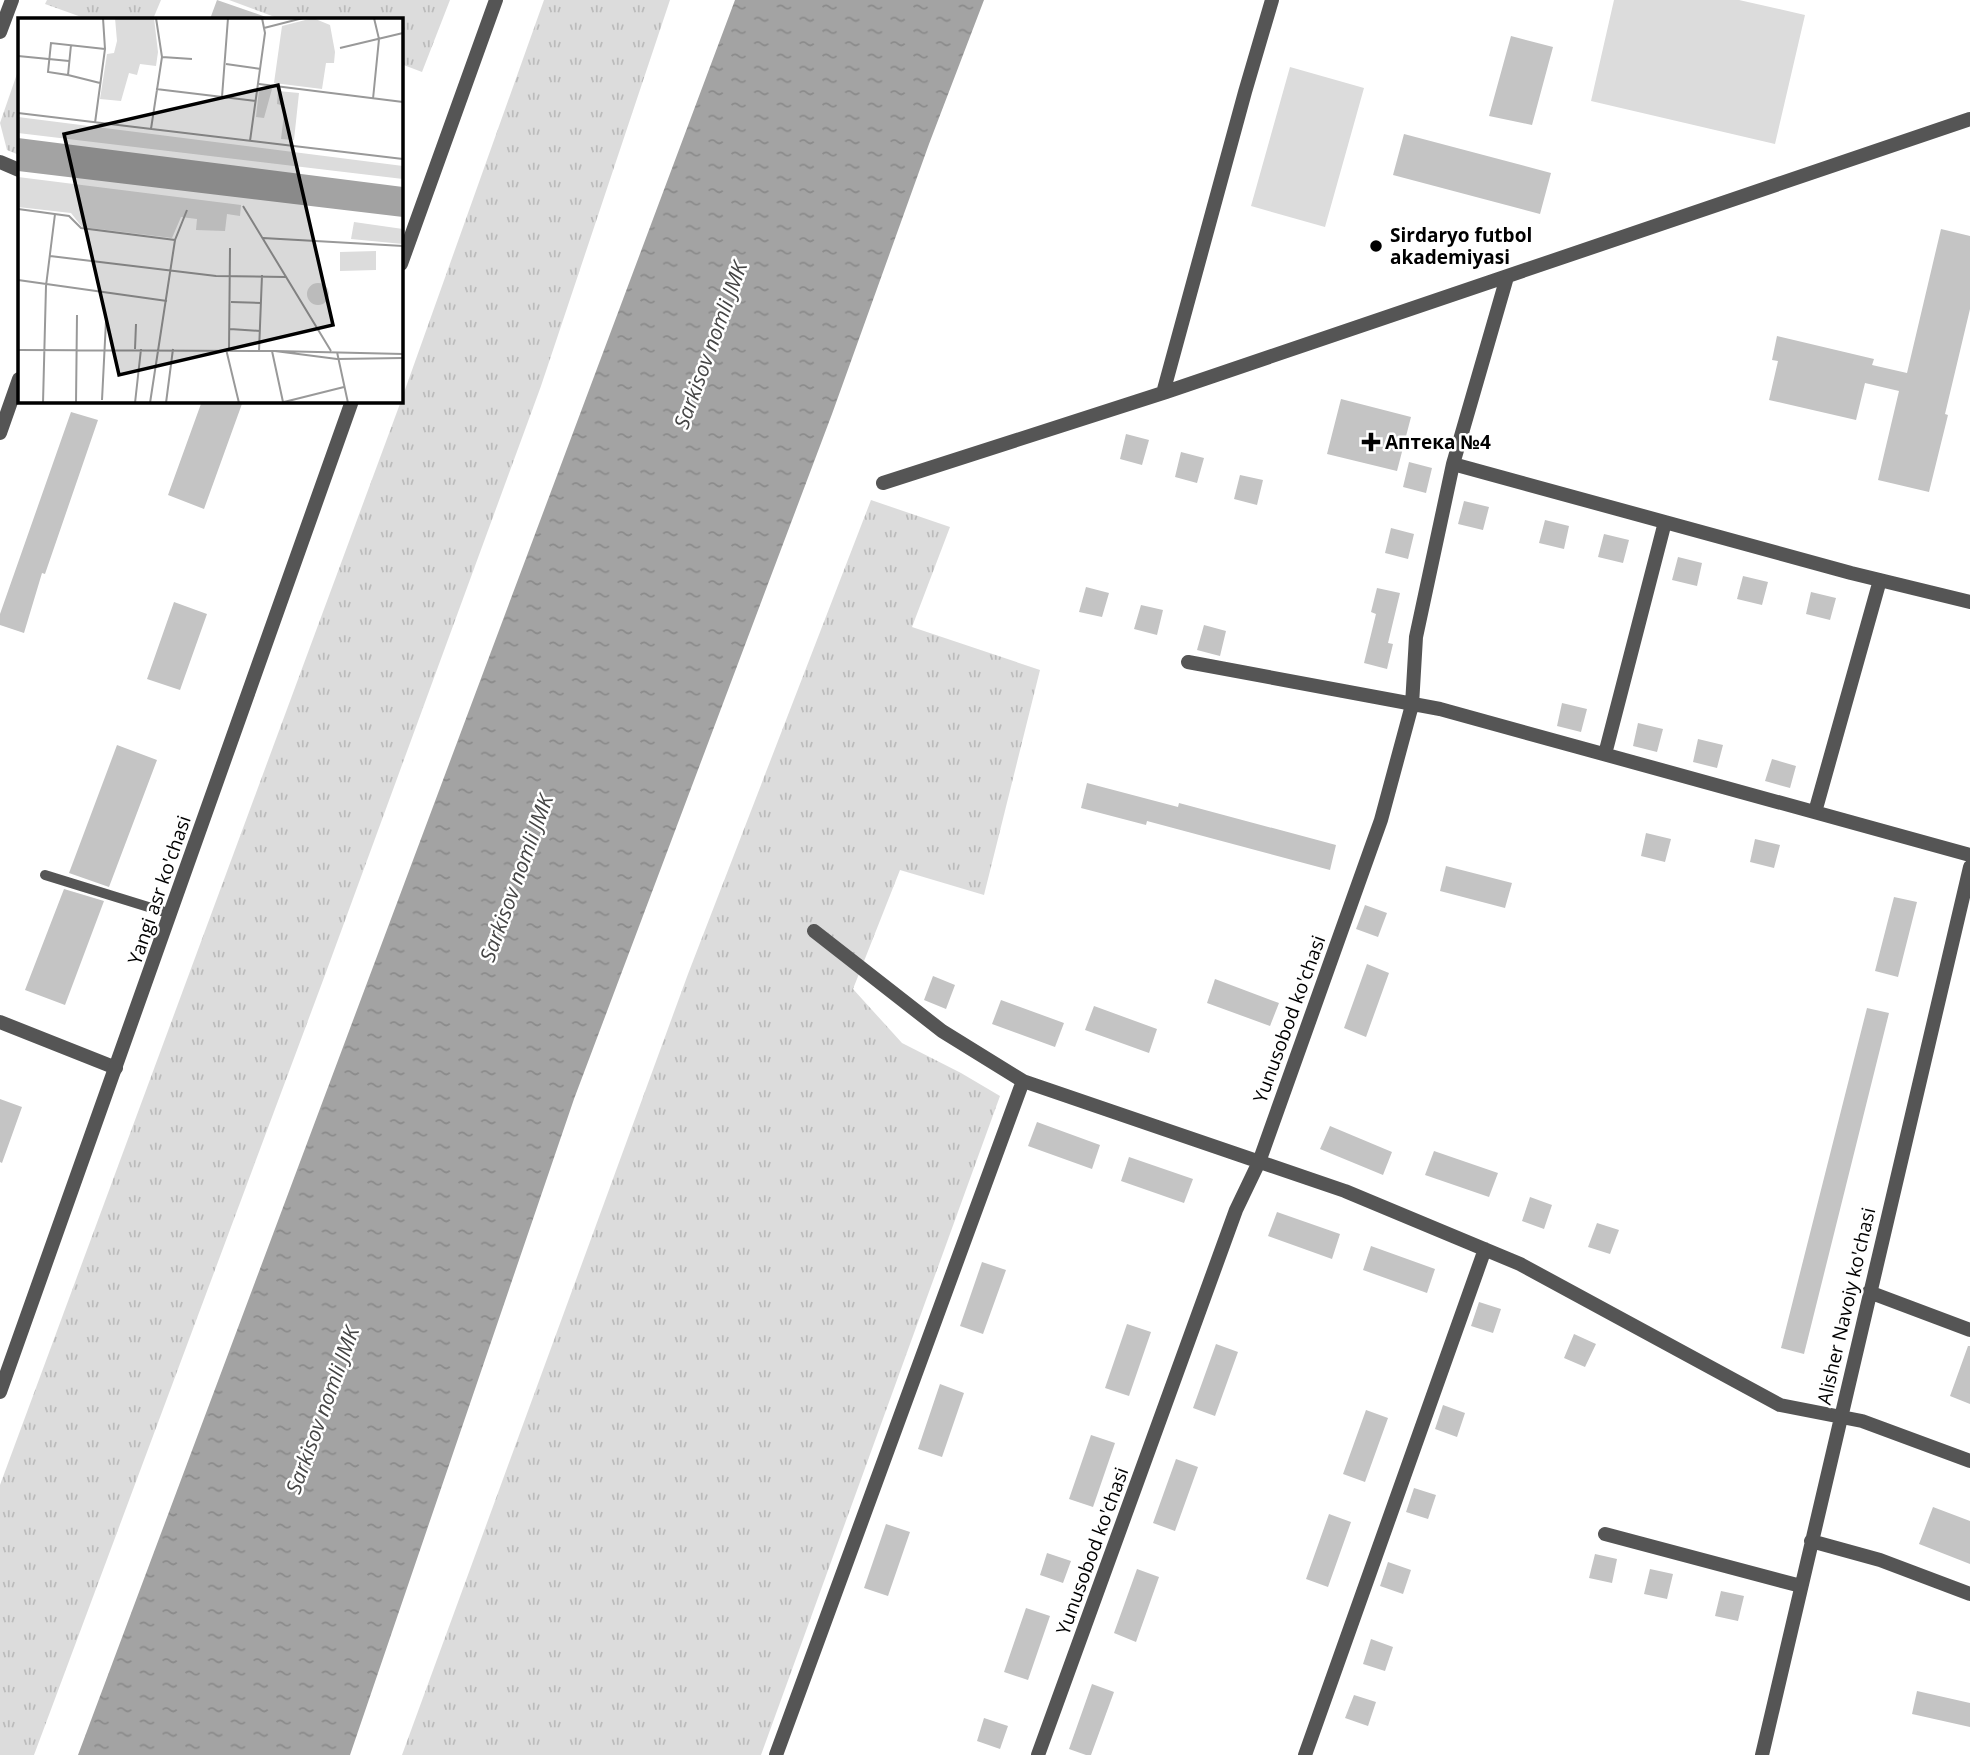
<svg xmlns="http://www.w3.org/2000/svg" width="1970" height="1755" viewBox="0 0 1970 1755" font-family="'Open Sans',sans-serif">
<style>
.grass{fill:url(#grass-tufts)}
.park{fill:#dcdcdc}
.water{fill:url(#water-ripples)}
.building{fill:#c4c4c4}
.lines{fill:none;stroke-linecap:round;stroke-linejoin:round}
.service{stroke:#555;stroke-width:10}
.minor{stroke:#555;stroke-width:14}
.tertiary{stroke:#555;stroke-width:14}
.poi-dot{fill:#000;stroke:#fff;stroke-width:2.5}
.labels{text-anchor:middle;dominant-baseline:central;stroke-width:5;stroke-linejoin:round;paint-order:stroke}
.poi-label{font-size:19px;font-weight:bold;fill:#000;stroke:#fff;text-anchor:start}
.street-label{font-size:19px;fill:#000;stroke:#fff}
.water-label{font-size:21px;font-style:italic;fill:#444;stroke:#fff}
.inset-road{fill:none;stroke:#999;stroke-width:2}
.view{fill:#000;fill-opacity:0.15;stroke:#000;stroke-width:3.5}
.inset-edge{fill:none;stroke:#000;stroke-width:3.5}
</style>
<defs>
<pattern id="grass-tufts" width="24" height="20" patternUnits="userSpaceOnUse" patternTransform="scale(1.75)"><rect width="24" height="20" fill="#dcdcdc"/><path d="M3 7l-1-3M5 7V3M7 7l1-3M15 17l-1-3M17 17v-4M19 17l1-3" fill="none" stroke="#bbb"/></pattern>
<pattern id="water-ripples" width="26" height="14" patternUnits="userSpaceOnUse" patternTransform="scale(1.75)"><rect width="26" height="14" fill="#a3a3a3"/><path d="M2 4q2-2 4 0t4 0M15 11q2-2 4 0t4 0" fill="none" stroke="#8b8b8b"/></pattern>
</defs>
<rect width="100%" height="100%" fill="#fff"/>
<path class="grass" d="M47,0H161L153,19H87L45,4Z
M229,0H450L422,72L401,64V19H280Z
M544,0H670L541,386L325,975L34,1755H0V1485L401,401Z
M19,68V155L7,150L0,123Z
M871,500L950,527L912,627L1040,670L984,895L900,870L853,989L902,1043L961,1073L1000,1096L761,1755H402L688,974Z"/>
<path class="park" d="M1614,0H1739L1805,15L1775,144L1591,101Z
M1290,67L1364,88L1325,227L1251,206Z"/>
<path class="water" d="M735,0H984L929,144L832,414L574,1099L350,1755H78Z"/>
<path class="building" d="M217,0L266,17L265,19H210Z
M1511,36L1553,47L1532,125L1489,116Z
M1404,134L1551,173L1540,214L1393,175Z
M1941,229L1970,236V309L1945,414L1948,415L1929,492L1878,480L1899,391L1865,383L1856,420L1769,400L1778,361L1772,360L1777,336L1874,359L1872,365L1907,373Z
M1341,399L1411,417L1397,471L1327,454Z
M202,401H243L204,509L168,495Z
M71,412L98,420L45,574L42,573L24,633L0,625V614Z
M1126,434L1149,440L1142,465L1120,459Z
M1181,452L1204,458L1197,483L1175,477Z
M1409,462L1432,468L1426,493L1403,487Z
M1240,475L1263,480L1257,505L1234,499Z
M1464,501L1489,507L1483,530L1458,524Z
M1545,520L1569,526L1564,549L1539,543Z
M1391,528L1414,534L1408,559L1385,553Z
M1604,534L1629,540L1623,563L1598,557Z
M1678,557L1702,563L1697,586L1672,580Z
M1743,576L1768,582L1762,605L1737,599Z
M1086,587L1109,593L1102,617L1079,612Z
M1377,588L1400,593L1388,643L1393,644L1387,669L1364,663L1376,614L1371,612Z
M1811,592L1836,598L1830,620L1806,614Z
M174,602L207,614L180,690L147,679Z
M1141,605L1163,610L1157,635L1134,629Z
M1204,625L1226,631L1220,656L1197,650Z
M1562,703L1587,709L1581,732L1557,726Z
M1638,723L1663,729L1657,752L1633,746Z
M1698,739L1723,745L1717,768L1693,762Z
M117,745L157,760L109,887L69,873Z
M1772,759L1796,766L1790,788L1765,781Z
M1087,783L1178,807L1179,803L1336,845L1330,870L1147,821L1146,825L1081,808Z
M1646,833L1671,839L1665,862L1641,856Z
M1755,839L1780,845L1774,868L1750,862Z
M1446,866L1512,883L1505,908L1440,891Z
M64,889L104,901L65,1005L25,990Z
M1894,897L1917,902L1898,977L1875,971Z
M1365,905L1387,913L1378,937L1356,929Z
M1367,964L1389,973L1366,1037L1344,1028Z
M933,976L955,985L946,1009L924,1000Z
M1215,979L1279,1003L1270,1026L1207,1003Z
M1001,1000L1064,1023L1055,1047L992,1024Z
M1094,1006L1157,1029L1149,1053L1085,1030Z
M1867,1008L1889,1013L1804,1354L1781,1348Z
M0,1099L22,1107L2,1163L0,1162Z
M1037,1122L1100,1145L1092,1169L1028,1146Z
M1330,1126L1392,1152L1383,1175L1320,1149Z
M1434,1151L1498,1173L1489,1197L1425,1175Z
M1129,1157L1193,1179L1184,1203L1121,1181Z
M1530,1197L1552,1205L1544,1229L1522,1221Z
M1277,1212L1340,1234L1332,1259L1268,1236Z
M1597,1223L1619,1230L1610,1254L1588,1247Z
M1371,1246L1435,1269L1427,1293L1363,1270Z
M982,1262L1006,1270L983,1334L960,1326Z
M1479,1302L1501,1309L1493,1333L1471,1326Z
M1127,1324L1151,1332L1129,1396L1105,1388Z
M1574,1334L1596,1344L1585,1367L1564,1358Z
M1216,1344L1238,1352L1215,1416L1193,1408Z
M1968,1346H1970V1404L1950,1396Z
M940,1384L964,1393L942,1457L918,1449Z
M1443,1405L1465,1413L1457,1437L1435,1429Z
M1366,1410L1388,1418L1365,1482L1343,1474Z
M1091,1435L1115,1443L1093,1507L1069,1499Z
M1176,1459L1198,1467L1175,1531L1153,1523Z
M1414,1488L1436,1495L1428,1519L1406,1512Z
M1933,1507L1970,1521V1564L1919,1544Z
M1329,1514L1351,1522L1328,1587L1306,1579Z
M886,1524L910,1532L888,1596L864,1588Z
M1047,1553L1071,1561L1063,1583L1040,1575Z
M1595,1554L1617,1559L1612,1583L1589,1578Z
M1388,1562L1411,1570L1403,1594L1380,1586Z
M1137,1569L1159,1577L1136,1642L1114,1633Z
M1650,1569L1673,1574L1667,1599L1644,1594Z
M1721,1591L1744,1596L1738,1621L1715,1616Z
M1026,1608L1050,1616L1028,1680L1004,1672Z
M1371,1639L1393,1647L1385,1671L1363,1664Z
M1092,1684L1114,1692L1091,1755H1086L1069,1749Z
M1917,1691L1970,1703V1727L1912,1714Z
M1354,1695L1376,1702L1368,1726L1345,1718Z
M984,1718L1008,1726L1000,1749L977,1741Z"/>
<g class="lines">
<path class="service" d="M45,875L171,914"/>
<path class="minor" d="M0,32L12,0
M0,162L19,170
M1163,393L1245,92L1272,0
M0,433L19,379
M1453,464L1851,573L1970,602
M883,483L1166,392L1970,119
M1188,662L1440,709L1970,855
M1605,754L1665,522
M1815,812L1880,580
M814,931L942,1031L1023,1081L1345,1191L1520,1264L1780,1405L1862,1421L1970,1461
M0,1022L116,1068
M1869,1292L1970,1330
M1605,1534L1801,1586
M1811,1541L1880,1560L1970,1594
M776,1755L1023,1081
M1038,1755L1236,1210L1259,1162L1381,820L1412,705L1416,637L1453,464L1507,277
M1305,1755L1485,1249
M1762,1755L1970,867"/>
<path class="tertiary" d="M401,264L496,0
M0,1392L352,401"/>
</g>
<g class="poi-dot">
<circle cx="1376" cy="246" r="7"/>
<path d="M1367.5 431.5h7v7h7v7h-7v7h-7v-7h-7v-7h7z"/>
</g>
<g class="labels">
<g class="poi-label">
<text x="1390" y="235">Sirdaryo futbol<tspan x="1390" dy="22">akademiyasi</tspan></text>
<text x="1385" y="442">Аптека №4</text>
</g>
<g class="street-label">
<text transform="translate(159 890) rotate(-71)">Yangi asr ko'chasi</text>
<text transform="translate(1289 1019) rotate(-70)">Yunusobod ko'chasi</text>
<text transform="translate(1846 1306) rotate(-77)">Alisher Navoiy ko'chasi</text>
<text transform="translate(1092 1551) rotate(-70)">Yunusobod ko'chasi</text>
</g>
<g class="water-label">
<text transform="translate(710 345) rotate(-70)">Sarkisov nomli JMK</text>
<text transform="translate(516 878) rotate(-70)">Sarkisov nomli JMK</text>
<text transform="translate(322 1410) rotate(-70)">Sarkisov nomli JMK</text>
</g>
</g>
<g transform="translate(18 18)">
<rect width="385" height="385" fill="#fff"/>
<path d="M254,71L246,100L238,99L241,72ZM260,73L281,75L276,122L263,121L267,88L259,86ZM0,99L385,148V161L0,115ZM0,159L223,187L222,198L209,196L207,213L178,212L179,201L163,199L154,220L64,209L53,195L0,189ZM336,204L385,211V226L333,221Z" fill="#dcdcdc"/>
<path d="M97,0H136L140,34L138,48L122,46L119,57L111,55L103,83L82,81L89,36L96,35L99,23ZM295,0L312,7L317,34L316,45H308L304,71L256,65L264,8ZM358,233V252L322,253V234ZM289 276a11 11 0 1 1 22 0a11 11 0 1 1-22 0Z" fill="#dcdcdc"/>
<path d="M0,120L385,169V199L0,153Z" fill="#a3a3a3"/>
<path class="inset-road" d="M246,10L285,0M53,27L50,57L30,54L33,25L87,31M322,30L385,15M0,38L51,43M144,39L174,41M208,46L243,51M50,57L82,65M241,66L385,84M138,71L238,83M204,79L210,0M355,81L361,21L356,0M0,95L385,141M77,105L87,31L85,0M133,111L144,39L138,0M232,123L247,15L244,0M225,188L313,333M0,191L51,198L63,210L157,222M245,220L385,228M32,238L198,258L268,259M0,262L149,283M213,284L243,285M212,311L242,313M117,331L118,306M208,331L221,385M0,332L257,333M211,332L212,230M241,333L244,257M254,333L265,384M319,334L330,385M385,336L257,333L319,341L385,340M84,382L88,303M266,384L326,369M25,385L28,268L37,196M58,385L59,297M117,385L123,331M132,385L157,222L169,192M148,385L155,331"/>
<path class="view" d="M260,67L315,307L101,357L46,116Z"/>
<rect width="385" height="385" class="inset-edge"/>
</g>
</svg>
